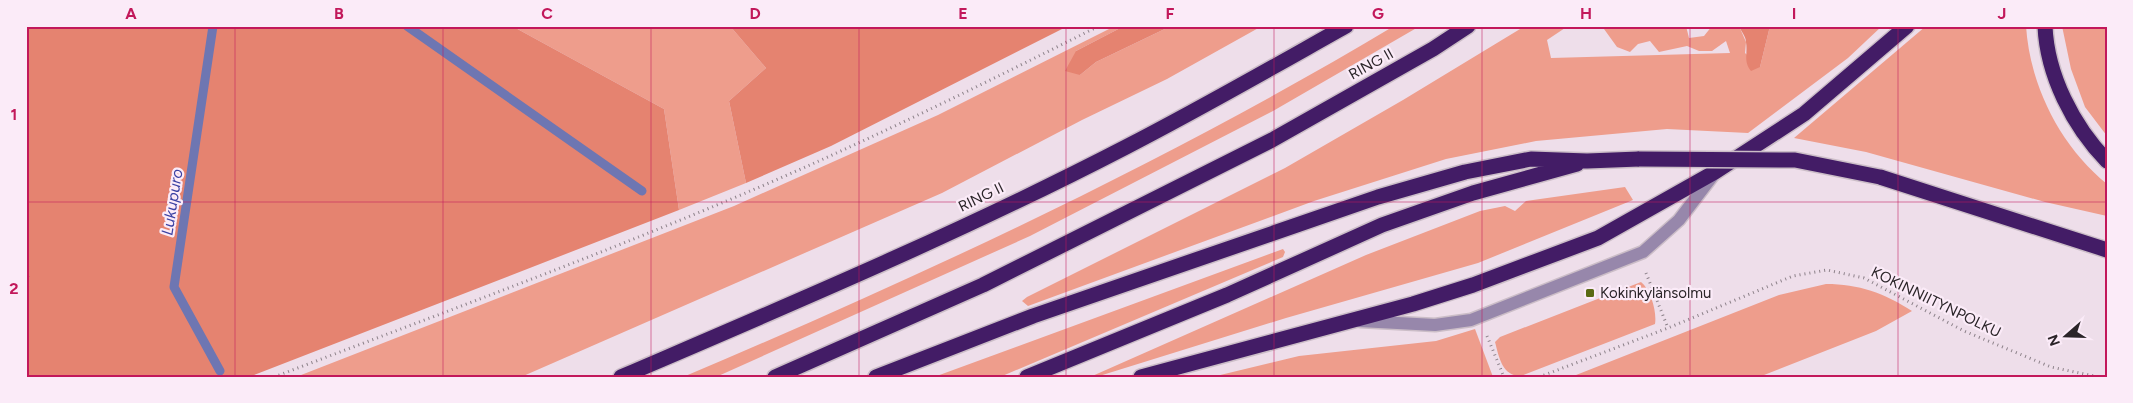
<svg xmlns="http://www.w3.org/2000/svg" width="2133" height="403" viewBox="0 0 2133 403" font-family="Figtree,sans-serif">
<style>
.green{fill:#ee9d8c}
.forest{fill:#e58370}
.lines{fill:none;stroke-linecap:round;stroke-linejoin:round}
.stream{stroke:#6e76b2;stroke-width:9}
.minor-casing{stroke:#cbbdc7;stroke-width:15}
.highway-casing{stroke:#cbbdc7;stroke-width:18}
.path{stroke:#8d828a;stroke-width:3;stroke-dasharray:1 4;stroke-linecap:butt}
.minor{stroke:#9787ab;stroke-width:12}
.highway{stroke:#431c66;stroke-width:15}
.highway-bridge-casing{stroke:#cbbdc7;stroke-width:18;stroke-linecap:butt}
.highway-bridge{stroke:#431c66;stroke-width:15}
.shaded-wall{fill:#a96376}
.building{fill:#f18da8;stroke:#a96376}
.grid{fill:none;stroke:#c2185b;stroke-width:1;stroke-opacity:0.55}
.poi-dot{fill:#5a6a14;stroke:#fbebf8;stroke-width:2}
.labels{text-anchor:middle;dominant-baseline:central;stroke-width:4.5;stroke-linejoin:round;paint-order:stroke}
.street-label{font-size:15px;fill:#2b2529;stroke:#fbebf8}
.poi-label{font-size:15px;fill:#2b2529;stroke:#fbebf8;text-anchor:start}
.water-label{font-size:16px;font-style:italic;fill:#3c42a3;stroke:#fbebf8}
.neatline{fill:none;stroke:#c2185b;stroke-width:2}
.grid-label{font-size:16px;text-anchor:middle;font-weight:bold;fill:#c2185b}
</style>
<rect width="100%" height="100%" fill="#eedeea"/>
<path class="green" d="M512,26H730L766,68L729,101L746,183L679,210L664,109Z
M1115,26H1124L1076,51L1080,75L1096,62L1171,26H1262L1167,79L1082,120L942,193L521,377H296L734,206L938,115Z
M1394,26H1420L1273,111L1030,236L716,377H683C926,274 1167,162 1394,26Z
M1525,26H1568L1547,40L1551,58L1730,53L1726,41L1712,51H1699L1687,46L1659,52L1650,41L1638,44L1630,52L1617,47L1604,29L1606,26H1686L1689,38L1704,36L1712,26H1739L1746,42L1745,53L1760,67L1770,26H1882L1848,58L1748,133L1667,129L1536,141L1446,159L1314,201L1028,306L1022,301L1027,297L1285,168L1403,100Z
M1926,26H2026C2030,86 2060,146 2107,184V216L2045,202L1866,152L1794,138Z
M2062,26H2107V136L2085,107L2071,69Z
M1625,187L1633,200L1478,263L1286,318L1096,377H1090L1366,255L1480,211L1505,206L1515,211L1526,201Z
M1283,249L1285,252L1283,257L1000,377H934Z
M1641,282C1651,290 1657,312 1655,324L1521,376C1502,376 1499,357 1495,342L1500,337Z
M1826,284C1859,284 1884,293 1912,311L1876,331L1759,377H1571L1779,295Z
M1475,329L1493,377H1212L1299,356L1436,341Z"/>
<path class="forest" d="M26,26H512L664,109L679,210L249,377H26Z
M730,26H1068L831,146L746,183L729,101L766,68Z
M1124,26H1171L1096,62L1080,75L1065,71L1076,51Z
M1739,26H1770L1760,67L1751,71C1743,61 1748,54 1746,42C1746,37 1741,31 1739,26Z"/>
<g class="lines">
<path class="stream" d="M213,26L174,287L220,371
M407,26L642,191"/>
<g class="minor-casing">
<path id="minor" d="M1360,321L1435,325L1471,320L1643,252L1679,220L1714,174"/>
</g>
<g class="highway-casing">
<path id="highway" d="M2045,26C2047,75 2073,126 2107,161
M1880,177L2107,250
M621,377C791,304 962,232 1126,147C1200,109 1273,67 1346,26
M775,377L983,285L1272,140L1433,49L1468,26
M876,377L1033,316L1378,197L1465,172L1531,159L1587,161L1639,159
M1027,377L1227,295L1382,225L1473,193L1577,164
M1141,377L1413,304L1473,285L1598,238L1715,172L1804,114L1907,26"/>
</g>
<path class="path" d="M1646,273L1668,328
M1487,336L1504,377
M274,377C429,318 584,261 736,197C860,145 979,86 1099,26
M1539,377L1668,328L1793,276L1827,270L1864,278L1964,331L2051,367L2099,377"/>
<use href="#minor" class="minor"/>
<use href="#highway" class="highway"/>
<g class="highway-bridge-casing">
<path id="highway-bridge" d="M1639,159L1795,160L1880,177"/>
</g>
<use href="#highway-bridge" class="highway-bridge"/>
</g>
<path class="shaded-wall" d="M29,276V280L26,289V284Z"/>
<path class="building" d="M26,274L29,276L26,284Z"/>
<path class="grid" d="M235,26V377M443,26V377M651,26V377M859,26V377M1066,26V377M1274,26V377M1482,26V377M1690,26V377M1898,26V377M26,202H2107"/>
<rect class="poi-dot" x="1585" y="288" width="10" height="10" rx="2.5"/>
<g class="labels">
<g class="street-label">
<text transform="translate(1371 64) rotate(-29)">RING II</text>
<text transform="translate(981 197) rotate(-26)">RING II</text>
<text transform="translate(1936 302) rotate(26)">KOKINNIITYNPOLKU</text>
</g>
<g class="poi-label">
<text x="1600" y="293">Kokinkylänsolmu</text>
</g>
<g class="water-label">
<text transform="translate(172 202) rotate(-81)">Lukupuro</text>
</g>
</g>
<rect width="2133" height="403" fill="none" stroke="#fbebf8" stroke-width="55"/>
<g transform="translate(2066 336) rotate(250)" stroke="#fbebf8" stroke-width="4" paint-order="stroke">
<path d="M0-4L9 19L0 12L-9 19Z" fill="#2b2529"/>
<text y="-8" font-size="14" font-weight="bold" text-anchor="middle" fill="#2b2529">N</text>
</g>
<rect x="28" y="28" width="2078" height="348" class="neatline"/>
<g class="grid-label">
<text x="131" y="19">A</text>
<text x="339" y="19">B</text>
<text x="547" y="19">C</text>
<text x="755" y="19">D</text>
<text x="963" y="19">E</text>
<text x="1170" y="19">F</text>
<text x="1378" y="19">G</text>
<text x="1586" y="19">H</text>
<text x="1794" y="19">I</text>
<text x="2002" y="19">J</text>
<text x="14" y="120">1</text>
<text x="14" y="294">2</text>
</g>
</svg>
